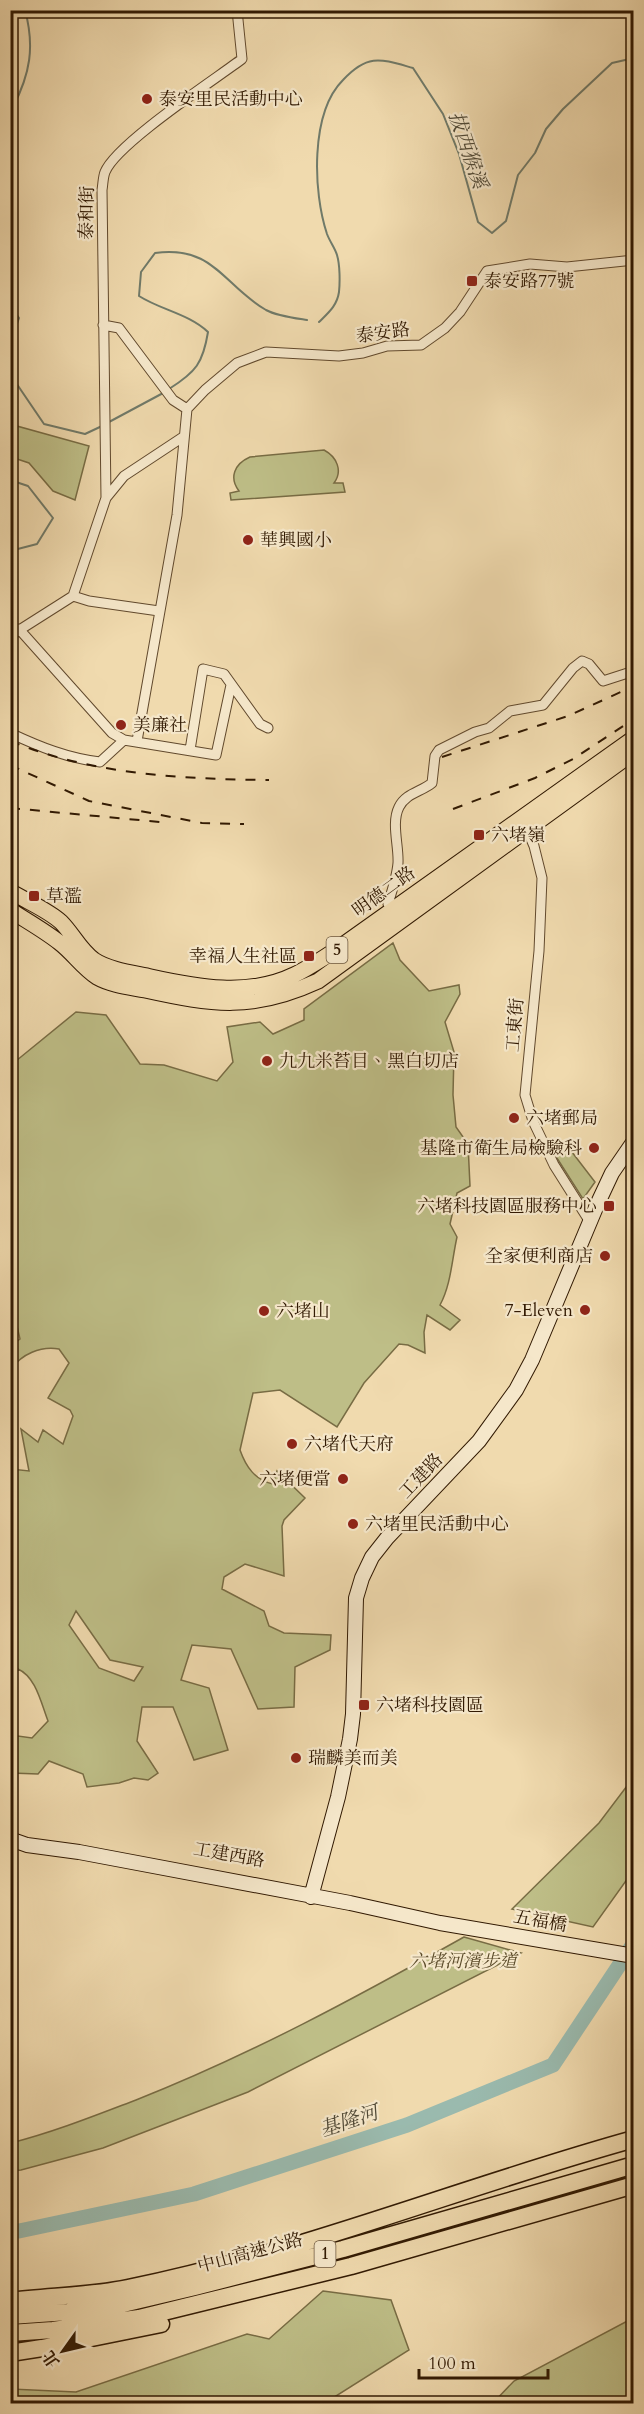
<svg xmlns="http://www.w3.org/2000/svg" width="644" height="2414" viewBox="0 0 644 2414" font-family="Cardo,'Noto Serif TC',serif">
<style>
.green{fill:#bebe87;stroke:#786c44;stroke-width:1.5;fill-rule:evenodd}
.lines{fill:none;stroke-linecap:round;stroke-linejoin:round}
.stream{stroke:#707a69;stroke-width:2}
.river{stroke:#9abaae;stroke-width:15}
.street-casing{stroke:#61492d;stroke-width:11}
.secondary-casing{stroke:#311902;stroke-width:16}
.primary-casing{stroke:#311902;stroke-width:17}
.highway-casing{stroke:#311902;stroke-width:19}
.street{stroke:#f5e7ca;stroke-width:9}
.secondary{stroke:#f5e7ca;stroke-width:14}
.primary{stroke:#f0daae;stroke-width:15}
.highway{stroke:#f0daae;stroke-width:16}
.rail{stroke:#311902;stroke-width:2;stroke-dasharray:10 10;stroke-linecap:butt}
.poi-dot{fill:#8f2418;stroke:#f5e7ca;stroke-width:2}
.labels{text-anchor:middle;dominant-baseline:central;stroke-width:4.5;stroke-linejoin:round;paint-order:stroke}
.shield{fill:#f5e7ca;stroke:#6c573e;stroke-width:1.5}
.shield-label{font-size:16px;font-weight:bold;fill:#311902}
.poi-label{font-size:18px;fill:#311902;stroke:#f5e7ca;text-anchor:start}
.street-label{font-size:18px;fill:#311902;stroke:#f5e7ca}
.park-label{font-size:18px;font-style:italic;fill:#5b4b2a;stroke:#f5e7ca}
.water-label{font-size:20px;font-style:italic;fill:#504936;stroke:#f5e7ca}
</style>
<rect width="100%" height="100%" fill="#f0daae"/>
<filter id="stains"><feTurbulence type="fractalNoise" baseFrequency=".00333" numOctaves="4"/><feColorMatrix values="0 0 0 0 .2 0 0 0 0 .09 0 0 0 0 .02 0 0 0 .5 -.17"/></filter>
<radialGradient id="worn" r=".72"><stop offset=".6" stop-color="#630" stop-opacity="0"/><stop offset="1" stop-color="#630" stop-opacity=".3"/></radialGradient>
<path class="green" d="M10,412L17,426L89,446L75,500L53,491L29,463L11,457Z
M324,450C337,457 343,471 334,483H343L345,492L231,500L230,493L239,491C229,478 234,464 250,457Z
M393,943L400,960L429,991L459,985L460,994L445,1022L454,1052L453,1095L456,1127L468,1144L470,1186L457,1193L450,1224L457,1237C452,1259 451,1285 440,1305L460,1320L450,1330L427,1315L424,1332L425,1353L408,1345L399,1344L364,1383L337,1427L280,1390L253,1393L240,1450C246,1467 255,1480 273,1484L277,1471L305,1498L284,1520L282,1526L284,1576L245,1564L224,1577L222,1589L264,1611L269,1626L284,1633L331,1635L330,1650L295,1667L294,1707L258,1709L231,1649L192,1645L181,1680L209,1688L228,1750L194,1760L173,1707H142L137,1741L158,1773L148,1780L134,1778L119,1783L87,1787L83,1774L49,1761L38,1774L11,1773V1735L32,1738L48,1721C41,1703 36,1677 18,1669L11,1689V1469L29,1471L21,1429L38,1442L43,1430L63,1444L73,1416L70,1410L48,1398L69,1363L59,1349C40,1346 22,1354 11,1369V1346L20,1339L10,1296L11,1065L76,1012L106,1015L140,1064L164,1065L217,1081L233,1062L227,1027L260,1022L273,1034L304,1020V1009ZM76,1611L110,1660L143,1667L134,1681L99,1668L69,1625Z
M565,1143L595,1182L583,1199L555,1155Z
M633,1778V1871L593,1927L512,1909L599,1823Z
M464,1937L521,1953L248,2092L103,2148L21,2170L11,2171V2143C54,2132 94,2116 136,2100C250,2055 357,1997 464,1937Z
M323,2291L391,2300L409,2350L325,2403H11V2389L76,2392L247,2334L269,2339Z
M633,2318V2403H493L514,2381Z"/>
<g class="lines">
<path class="stream" d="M10,106L13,107C30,74 35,47 25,10
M10,305L19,318L10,344
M319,322C328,313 337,306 339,292C340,282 340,265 337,255C335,248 330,242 327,234C313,192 310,113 343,80C368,53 381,59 413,68L443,114L459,154L478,222L492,233L506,221L518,175L535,153L546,129L563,109L612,63L634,58
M10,374L44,424L85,434L102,426
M169,389C196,372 203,363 208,332C189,314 161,310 139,296L141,272L155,253C214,245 223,285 266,310C277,316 294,318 307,320
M109,422L165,392
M10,480L28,486L53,518L37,544L10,551"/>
<path class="river" d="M10,2230L19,2231L194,2194L407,2125L553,2065L634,1943"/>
<g class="street-casing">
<path id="street" d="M103,325L119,328L173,400L187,409
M106,498L124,476L183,437
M73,596L106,498L102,190C103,184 103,177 105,172C116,144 214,80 242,59L237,10
M19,629L112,733L124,740L216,755L231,685
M10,636L73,596L89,601L159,611
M10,733C40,747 67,758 100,762L124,740
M137,741L177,515L187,409L205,390L237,363L266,352L339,356L363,353L387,346L421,345L445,328L460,312L487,271L530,264L567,267L634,260
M190,750L203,669L224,674L260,724L268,728
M525,825L534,846L542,878L539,951L525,1095L533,1121L554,1165L590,1222
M388,904C392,891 397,876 398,863C399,846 391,823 399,807C406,793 421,792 432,783L435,756L439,750L475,732L489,728L510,711L543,705L573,668L582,661L589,664L603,681L634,671"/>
</g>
<g class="secondary-casing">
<path id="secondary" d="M10,1839L27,1845L79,1852L350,1903L440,1923L634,1956
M311,1897L338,1797L350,1739L353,1714L356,1598L362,1578L372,1557L387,1538L479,1441L516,1390L532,1360L597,1205L612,1173L634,1141"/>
</g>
<g class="primary-casing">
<path id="primary" d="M10,891C26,901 48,910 61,922C73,934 80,950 94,960C109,970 133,973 151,977C196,987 249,997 294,975C307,969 320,960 333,952L634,738
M10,910C27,921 45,931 60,943C73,953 83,968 97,977C111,985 130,987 145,990C213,1005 253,1011 318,981L634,752"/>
</g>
<g class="highway-casing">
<path id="highway" d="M10,2301C49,2296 90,2296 128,2288C301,2253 464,2186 634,2139
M10,2316L68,2312L123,2304L195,2287L343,2249L634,2165
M10,2333L53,2330L139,2318L351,2266L634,2185
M10,2353L42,2348L161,2324"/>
</g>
<use href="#street" class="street"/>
<use href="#secondary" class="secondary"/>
<use href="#primary" class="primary"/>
<use href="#highway" class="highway"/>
<path class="rail" d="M10,741C94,775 181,779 269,780
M442,757L568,716L634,686
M10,765L89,801L202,823L244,824
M10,808L160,822
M453,809L535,778L573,759L634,719"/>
</g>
<g class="poi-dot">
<circle cx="147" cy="99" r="6"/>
<rect x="466" y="275" width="12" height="12" rx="3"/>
<circle cx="248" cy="540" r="6"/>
<circle cx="121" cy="725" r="6"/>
<rect x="473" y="829" width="12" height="12" rx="3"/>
<rect x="28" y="890" width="12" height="12" rx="3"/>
<rect x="303" y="950" width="12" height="12" rx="3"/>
<circle cx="267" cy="1061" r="6"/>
<circle cx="514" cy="1118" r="6"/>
<circle cx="594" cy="1148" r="6"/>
<rect x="603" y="1200" width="12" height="12" rx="3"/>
<circle cx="605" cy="1256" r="6"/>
<circle cx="585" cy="1310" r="6"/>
<circle cx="264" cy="1311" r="6"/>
<circle cx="292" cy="1444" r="6"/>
<circle cx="343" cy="1479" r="6"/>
<circle cx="353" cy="1524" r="6"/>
<rect x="358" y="1699" width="12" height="12" rx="3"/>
<circle cx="296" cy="1758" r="6"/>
</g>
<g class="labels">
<g class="shield">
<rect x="326.5" y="937" width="21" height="26" rx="4.5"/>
<rect x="314.5" y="2241" width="21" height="26" rx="4.5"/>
</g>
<g class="shield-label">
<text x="337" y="950">5</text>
<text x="325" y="2254">1</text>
</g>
<g class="poi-label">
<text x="159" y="99">泰安里民活動中心</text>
<text x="484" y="281">泰安路77號</text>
<text x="260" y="540">華興國小</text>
<text x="133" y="725">美廉社</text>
<text x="491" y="835">六堵嶺</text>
<text x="46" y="896">草濫</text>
<text x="297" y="956" text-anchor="end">幸福人生社區</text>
<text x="279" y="1061">九九米苔目、黑白切店</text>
<text x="526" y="1118">六堵郵局</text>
<text x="582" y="1148" text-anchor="end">基隆市衛生局檢驗科</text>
<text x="597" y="1206" text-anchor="end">六堵科技園區服務中心</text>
<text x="593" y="1256" text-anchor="end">全家便利商店</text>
<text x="573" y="1310" text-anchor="end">7-Eleven</text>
<text x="276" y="1311">六堵山</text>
<text x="304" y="1444">六堵代天府</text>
<text x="331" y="1479" text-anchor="end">六堵便當</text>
<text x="365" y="1524">六堵里民活動中心</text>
<text x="376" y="1705">六堵科技園區</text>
<text x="308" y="1758">瑞麟美而美</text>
</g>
<g class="street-label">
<text transform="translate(87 213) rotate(-89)">泰和街</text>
<text transform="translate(383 333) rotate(-8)">泰安路</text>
<text transform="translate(384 892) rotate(-36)">明德二路</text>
<text transform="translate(515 1025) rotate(-85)">工東街</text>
<text transform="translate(421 1476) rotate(-47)">工建路</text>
<text transform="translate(229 1855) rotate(10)">工建西路</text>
<text transform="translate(540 1921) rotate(10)">五福橋</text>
<text transform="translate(250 2253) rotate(-15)">中山高速公路</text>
</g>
<g class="park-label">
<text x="463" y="1961">六堵河濱步道</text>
</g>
<g class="water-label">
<text transform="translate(468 150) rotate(71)">拔西猴溪</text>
<text transform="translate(349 2121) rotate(-18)">基隆河</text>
</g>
</g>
<rect width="644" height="2414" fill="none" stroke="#f0daae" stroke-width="36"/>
<rect x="12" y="12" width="620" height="2390" fill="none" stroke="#311902" stroke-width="3"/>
<rect x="18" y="18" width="608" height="2378" fill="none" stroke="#311902" stroke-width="1.5"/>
<g transform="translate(63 2351) rotate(236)" stroke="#f5e7ca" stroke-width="4.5" paint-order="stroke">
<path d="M0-4.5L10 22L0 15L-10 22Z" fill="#311902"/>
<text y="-9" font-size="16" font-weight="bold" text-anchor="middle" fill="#311902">北</text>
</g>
<path d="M419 2369v9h129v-9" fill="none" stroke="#311902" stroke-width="3"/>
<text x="428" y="2369" font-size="18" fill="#311902" stroke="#f5e7ca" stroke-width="4.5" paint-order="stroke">100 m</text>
<rect width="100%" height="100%" filter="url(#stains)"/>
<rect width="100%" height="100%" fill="url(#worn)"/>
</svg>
